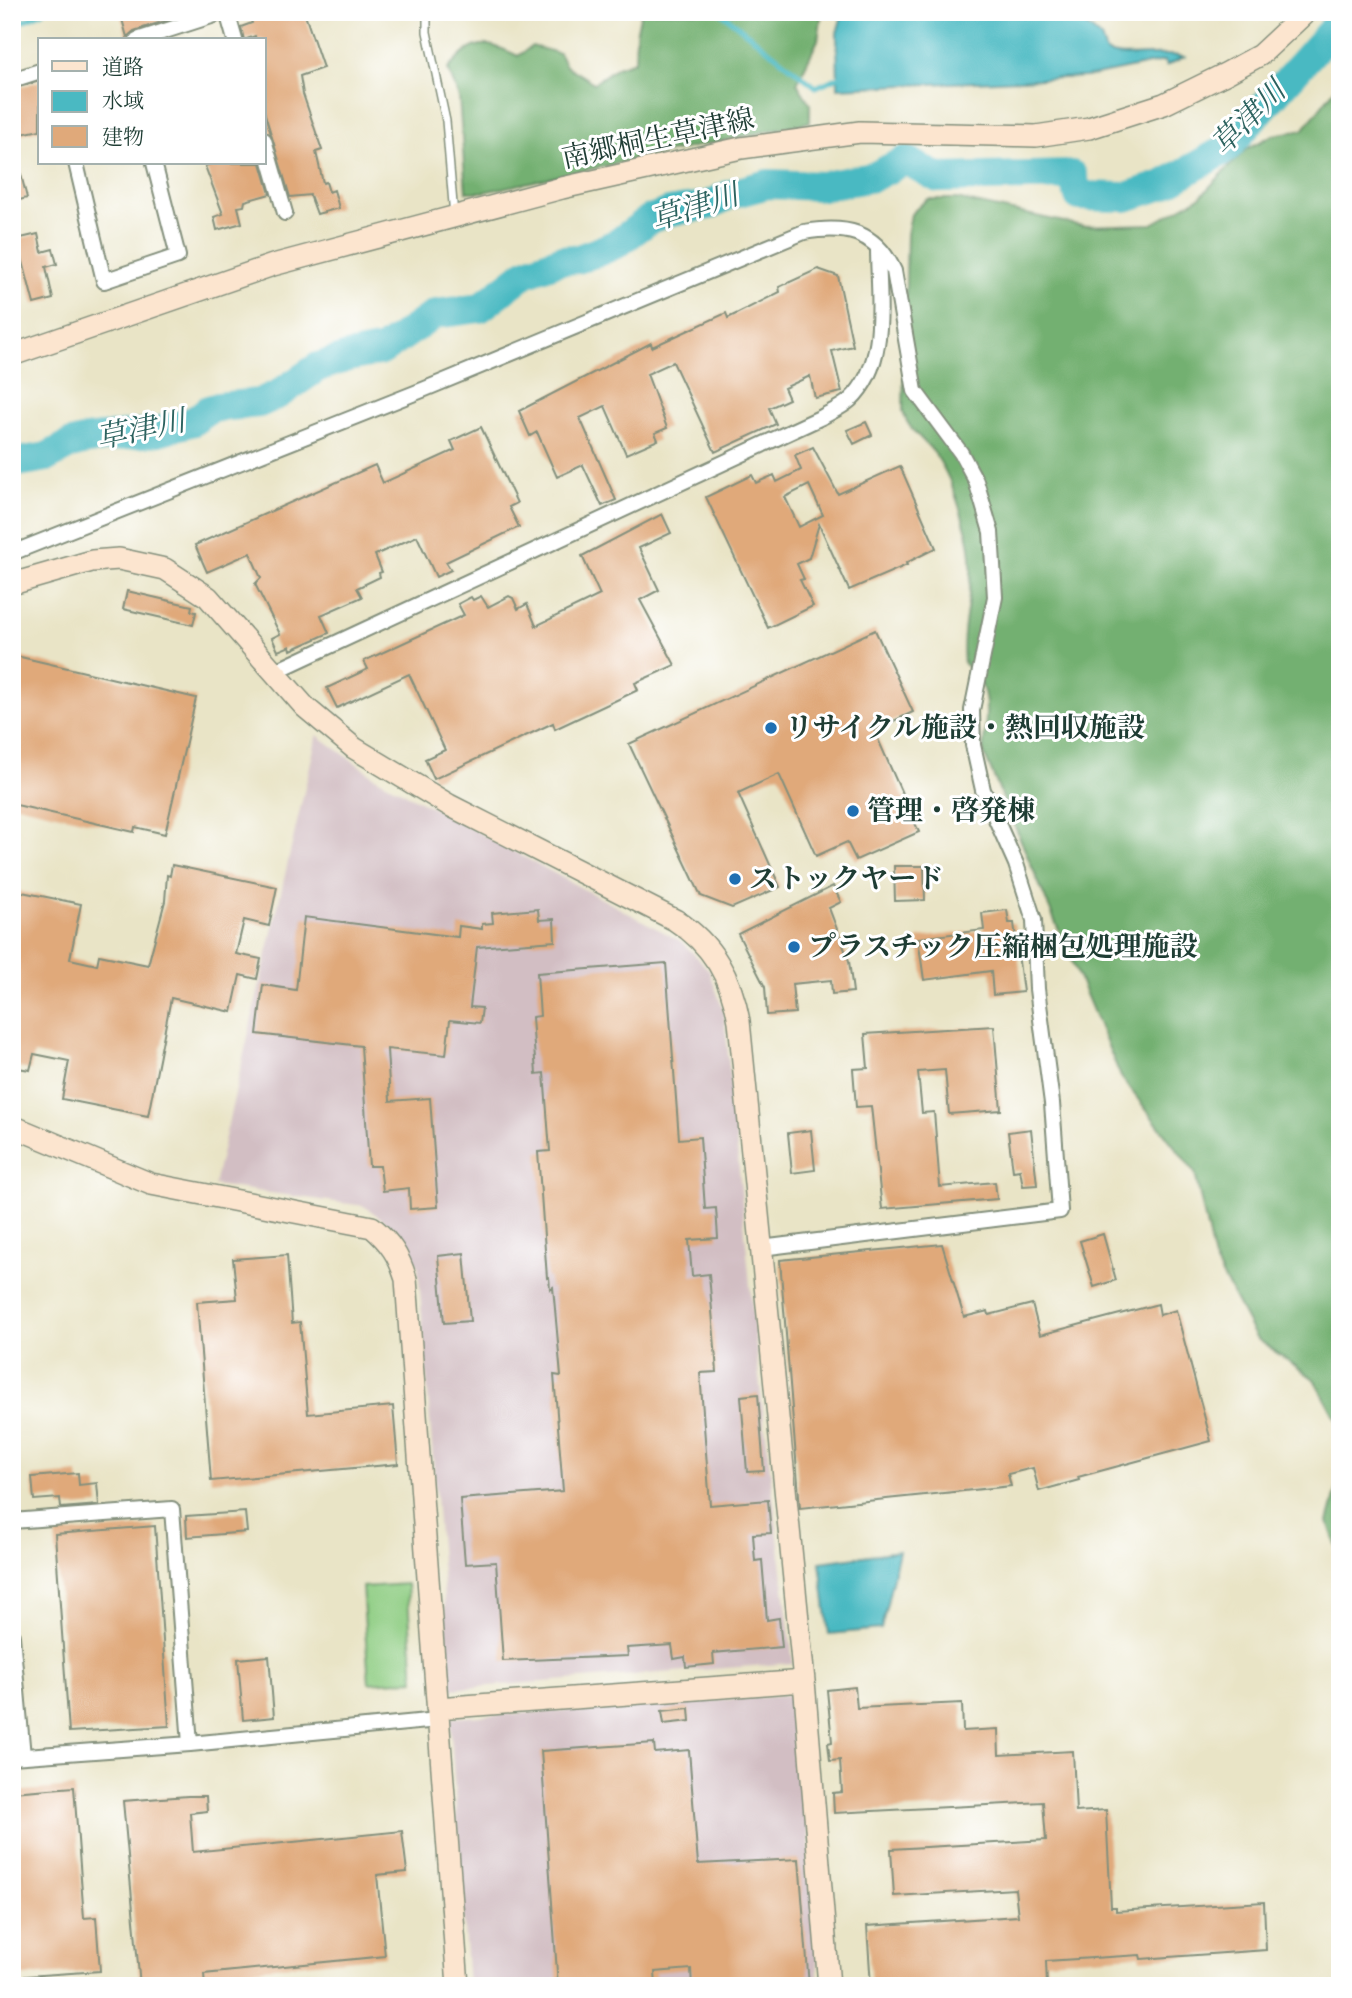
<svg xmlns="http://www.w3.org/2000/svg" width="1352" height="1998" viewBox="0 0 1352 1998" font-family="'Libre Bodoni','Noto Serif JP',serif">
<style>
.industrial{fill:#d2bec3}
.green{fill:#8fcd83;stroke:#57855c;stroke-width:2}
.forest{fill:#73b071;stroke:#497652;stroke-width:2}
.water{fill:#4ab9c2;stroke:#347b7b;stroke-width:2}
.lines{fill:none;stroke-linecap:round;stroke-linejoin:round}
.stream{stroke:#4ab9c2;stroke-width:5}
.river{stroke:#4ab9c2;stroke-width:30}
.building{fill:#e0a97a;fill-rule:evenodd}
.lane-casing{stroke:#84907d;stroke-width:10}
.street-casing{stroke:#84907d;stroke-width:18}
.secondary-casing{stroke:#84907d;stroke-width:24}
.lane{stroke:#fff;stroke-width:7}
.street{stroke:#fff;stroke-width:14}
.secondary{stroke:#fce5cf;stroke-width:21}
.poi-dot{fill:#1f6fb2;stroke:#fff;stroke-width:2.5}
.labels{text-anchor:middle;dominant-baseline:central;stroke-width:6;stroke-linejoin:round;paint-order:stroke}
.street-label{font-size:28px;fill:#1f3d34;stroke:#fff}
.poi-label{font-size:28px;font-weight:bold;fill:#1f3d34;stroke:#fff;text-anchor:start}
.water-label{font-size:30px;font-style:italic;fill:#2c625f;stroke:#fff}
</style>
<rect width="100%" height="100%" fill="#fff"/>
<filter id="ink" filterUnits="userSpaceOnUse"><feTurbulence type="fractalNoise" baseFrequency=".0143" numOctaves="2"/><feDisplacementMap in="SourceGraphic" scale="14" xChannelSelector="R" yChannelSelector="G"/><feConvolveMatrix kernelMatrix="1 2 1 2 8 2 1 2 1" color-interpolation-filters="sRGB"/></filter>
<filter id="wash" filterUnits="userSpaceOnUse"><feTurbulence type="fractalNoise" baseFrequency=".00686" numOctaves="4" result="noise"/><feDisplacementMap in="SourceGraphic" scale="28" xChannelSelector="R" yChannelSelector="G"/><feGaussianBlur stdDeviation="1.57" result="paint"/><feColorMatrix in="noise" values="0 0 0 0 0 0 0 0 0 0 0 0 0 0 0 0 0 1.4 0 .05"/><feComposite in="paint" operator="in"/></filter>
<g filter="url(#wash)">
<rect width="100%" height="100%" fill="#e9e4c6"/>
<path class="industrial" d="M317,735L375,777L682,942L709,970L724,1013L759,1378L793,1663L451,1689L418,1265L395,1228L364,1206L214,1185Z
M799,1695L819,1986H468L450,1718Z"/>
<path class="green" d="M407,1584L414,1680L369,1683L362,1587Z"/>
<path class="forest" d="M641,12H822L818,40L797,83L810,104V122L484,192H466L459,98L448,69C474,40 483,39 518,56L532,46L559,53L566,66L594,83L617,67L635,61L636,34Z
M1340,82V1426L1314,1379L1256,1338L1214,1260L1195,1173L1121,1077L983,751C986,719 994,685 964,664C959,617 981,579 966,529C959,504 950,475 935,454C923,438 908,431 903,411L907,234L911,214L927,199H956L1083,226L1152,224L1200,197L1246,149L1273,135L1303,130Z
M1340,1478V1556L1328,1522Z"/>
<path class="water" d="M843,12H1091L1087,26L1101,38L1106,52C1123,61 1158,50 1184,57L1166,66L1164,61L1086,77L838,88L837,33Z
M899,1551L881,1629L829,1634L820,1562Z"/>
<g class="lines">
<path class="stream" d="M720,12L816,87L843,75
M12,26L43,12"/>
<path class="river" d="M12,463L47,457L71,444L87,440L158,431L194,421L208,410L218,407L259,403L279,394L318,367L348,357L383,350L435,314L480,308L525,273L560,260L578,259L600,251L618,243L650,219L669,212L709,205L731,194L768,184L823,186L873,177L906,160L938,178L1072,175L1079,196L1126,197L1163,185L1226,149L1340,21"/>
</g>
<g id="blocks">
<path class="building" d="M120,12H182L183,15L134,31L127,37Z
M248,12H304L323,68L300,76L303,94L322,150L316,152L323,183L326,182L329,192L334,190L339,208L317,214L310,195L290,197L264,111V40H256L255,36L244,40L241,27L252,23Z
M40,81V130L12,136V89Z
M17,159L27,198L12,202V160Z
M213,163H261L270,194L245,201L244,206L238,207L242,223L217,230L214,217L223,214L205,166Z
M38,234L42,252L53,249L57,264L46,267L53,299L34,304L21,254L12,256V240Z
M818,269L838,276L853,346L832,351L842,392L815,398L810,376L784,388L789,399L769,408L776,424L715,452L673,362L647,374L667,428L655,433L658,440L626,454L605,406L580,418L616,500L602,506L583,465L557,477L537,432L530,436L519,411L651,343L652,347L726,313L728,318L780,292L779,287Z
M866,422L872,435L854,444L847,430Z
M481,427L517,503L509,507L519,527L446,562L451,570L436,577L417,536L375,555L382,572L379,573L380,577L357,588L362,597L321,615L329,633L291,650L290,646L278,651L272,638L280,634L255,584L261,578L250,553L207,572L195,545L375,465L383,483L455,450L451,441Z
M813,447L838,494L900,466L936,548L906,563L907,565L849,590L819,524L809,558L797,564L804,579L800,580L813,606L768,628L706,497L752,475L756,483L774,475L777,482L801,470L795,455ZM809,485L823,515L799,527L785,497Z
M662,514L671,533L639,548L659,590L640,600L675,665L635,683L638,690L555,729L553,723L434,779L425,759L445,750L409,674L337,708L327,688L368,669L364,661L464,615L458,604L471,597L473,600L481,596L488,607L509,596L513,598L518,609L527,604L536,626L600,595L582,556Z
M127,591L192,606L191,611L196,612L193,625L123,609Z
M875,630L913,712L874,730L919,832L856,860L847,842L816,856L779,774L738,793L780,887L732,908L701,896L629,744Z
M12,655L196,698L165,834L135,827L134,832L12,804Z
M172,865L277,887L269,926L244,920L236,954L261,959L257,979L240,975L232,1012L171,998L148,1116L62,1099L69,1061L34,1054L30,1070L12,1067V890L81,904L70,959L97,965L99,955L148,965L165,901L167,875L170,876Z
M894,866H924L925,900L895,901Z
M833,886L841,902L829,908L849,961L853,992L832,994L831,980L792,984L795,1013L767,1015L765,987L738,934Z
M538,909L539,920L554,919L555,941L477,947L470,1007L482,1008L480,1023L450,1020L446,1055L387,1049L390,1101L430,1098L438,1207L410,1209L409,1188L383,1191L380,1166H369L361,1046L257,1034L263,985L296,990L304,917L458,937L459,926L482,929V924L493,923L492,913Z
M1007,910L1009,923H1014L1023,992L993,995L991,971L924,980L918,938L984,930L982,913Z
M666,963L679,1139L700,1137L705,1209L716,1208L718,1238L689,1240L692,1276L709,1274L717,1372L700,1373L710,1505L768,1500L771,1533L753,1534L755,1561L762,1560L767,1620L779,1618L782,1647L713,1653L714,1664L686,1667L685,1657L674,1659L672,1645L627,1648L628,1656L503,1661L496,1562L465,1564L460,1499L563,1491L554,1375L561,1376L553,1287L550,1289L549,1277L547,1278L538,1152L550,1151L544,1073L536,1074L532,1017L540,1016L537,973Z
M994,1026L1001,1110L949,1114L945,1070L918,1072L922,1113L934,1112L940,1187L995,1182L997,1199L882,1209L871,1106L856,1107L853,1069L868,1068L865,1034Z
M1031,1129L1037,1185L1023,1186L1020,1170L1013,1171L1008,1132Z
M811,1130L815,1170L792,1173L788,1133Z
M1103,1234L1116,1280L1094,1287L1080,1241Z
M942,1244L964,1317L988,1311L989,1315L1032,1304L1040,1335L1158,1304L1160,1315L1176,1310L1211,1441L1078,1477L1079,1480L1039,1491L1033,1468L1008,1474L1011,1486L800,1508L780,1260Z
M464,1253L470,1321L444,1323L438,1256Z
M287,1255L292,1323L300,1322L308,1414L393,1406L398,1464L211,1481L197,1302L237,1299L233,1259Z
M758,1394L764,1471L747,1472L741,1396Z
M78,1473L79,1485L97,1483L99,1505L61,1508L60,1498L34,1500L32,1477Z
M245,1512L247,1532L187,1537L186,1516Z
M155,1526L169,1726L69,1732L55,1534Z
M269,1656L274,1717L243,1720L238,1659Z
M855,1687L857,1708L962,1703L963,1731L998,1729L999,1755L1073,1751L1076,1812L1106,1810L1111,1907H1116V1911L1264,1902L1266,1950L1141,1959L1140,1955L1046,1961L1047,1986H871L867,1926L1018,1916L1015,1889L894,1896L891,1849L1046,1840L1043,1802L834,1813L833,1793L842,1792L840,1760L830,1761L828,1743L832,1742L827,1690Z
M689,1708L690,1721L664,1724L662,1711Z
M654,1743L655,1753L689,1750L698,1864L799,1859L809,1986H692L691,1969L655,1972L656,1986H558L541,1751Z
M74,1787L84,1918L96,1917L100,1971L12,1977V1792Z
M188,1796H206L207,1811L190,1813L193,1852L402,1831L407,1872L377,1875L385,1956L204,1974L205,1986H140L123,1801Z"/>
</g>
</g>
<g filter="url(#ink)">
<use href="#blocks" fill-opacity="0" stroke="#84907d" stroke-width="2"/>
<g class="lines">
<g class="lane-casing">
<path id="lane" d="M427,12V32L446,121L454,216"/>
</g>
<g class="street-casing">
<path id="street" d="M227,12L235,40
M137,40L224,12
M12,80L40,71
M264,140L285,213
M76,163L104,281L178,256L154,163
M12,553L425,389L804,232C845,225 875,230 894,271L915,391L961,453L976,481L991,532L995,597L972,710L973,745L983,790L1016,864L1034,920L1037,989L1052,1103L1060,1211L761,1248
M276,671L822,417C831,412 842,407 850,400C890,362 878,297 878,248
M12,1521L172,1509L190,1744
M12,1636L23,1756
M12,1757L190,1744L438,1720"/>
</g>
<g class="secondary-casing">
<path id="secondary" d="M12,355L273,265L562,188L741,148L860,132L1036,136L1089,128L1164,104L1225,74L1260,55L1306,12
M12,584L92,561L119,559L165,569L208,597L305,707L354,748L449,805L675,920C713,944 731,978 739,1021L804,1681L829,1986
M12,1126L151,1184L372,1227C390,1242 399,1256 406,1279L458,1986
M437,1708L804,1681"/>
</g>
<use href="#lane" class="lane"/>
<use href="#street" class="street"/>
<use href="#secondary" class="secondary"/>
</g>
</g>
<g class="poi-dot">
<circle cx="771" cy="728" r="7"/>
<circle cx="853" cy="811" r="7"/>
<circle cx="735" cy="879" r="7"/>
<circle cx="794" cy="947" r="7"/>
</g>
<g class="labels">
<g class="street-label">
<text transform="translate(658 139) rotate(-12)">南郷桐生草津線</text>
</g>
<g class="poi-label">
<text x="785" y="728">リサイクル施設・熱回収施設</text>
<text x="867" y="811">管理・啓発棟</text>
<text x="749" y="879">ストックヤード</text>
<text x="808" y="947">プラスチック圧縮梱包処理施設</text>
</g>
<g class="water-label">
<text transform="translate(1249 118) rotate(-45)">草津川</text>
<text transform="translate(695 208) rotate(-18)">草津川</text>
<text transform="translate(141 430) rotate(-12)">草津川</text>
</g>
</g>
<rect width="1352" height="1998" fill="none" stroke="#fff" stroke-width="42"/>
<rect x="38" y="38" width="228" height="126" fill="#ffffff" stroke="#a5b1ae" stroke-width="2"/>
<rect x="52" y="61" width="35" height="10" fill="#fce5cf" stroke="#a5b1ae" stroke-width="2"/>
<text x="102" y="74" font-size="21" fill="#1f3d34">道路</text>
<rect x="52" y="91" width="35" height="21" fill="#4ab9c2" stroke="#a5b1ae" stroke-width="2"/>
<text x="102" y="108" font-size="21" fill="#1f3d34">水域</text>
<rect x="52" y="126" width="35" height="21" fill="#e0a97a" stroke="#a5b1ae" stroke-width="2"/>
<text x="102" y="144" font-size="21" fill="#1f3d34">建物</text>
</svg>
